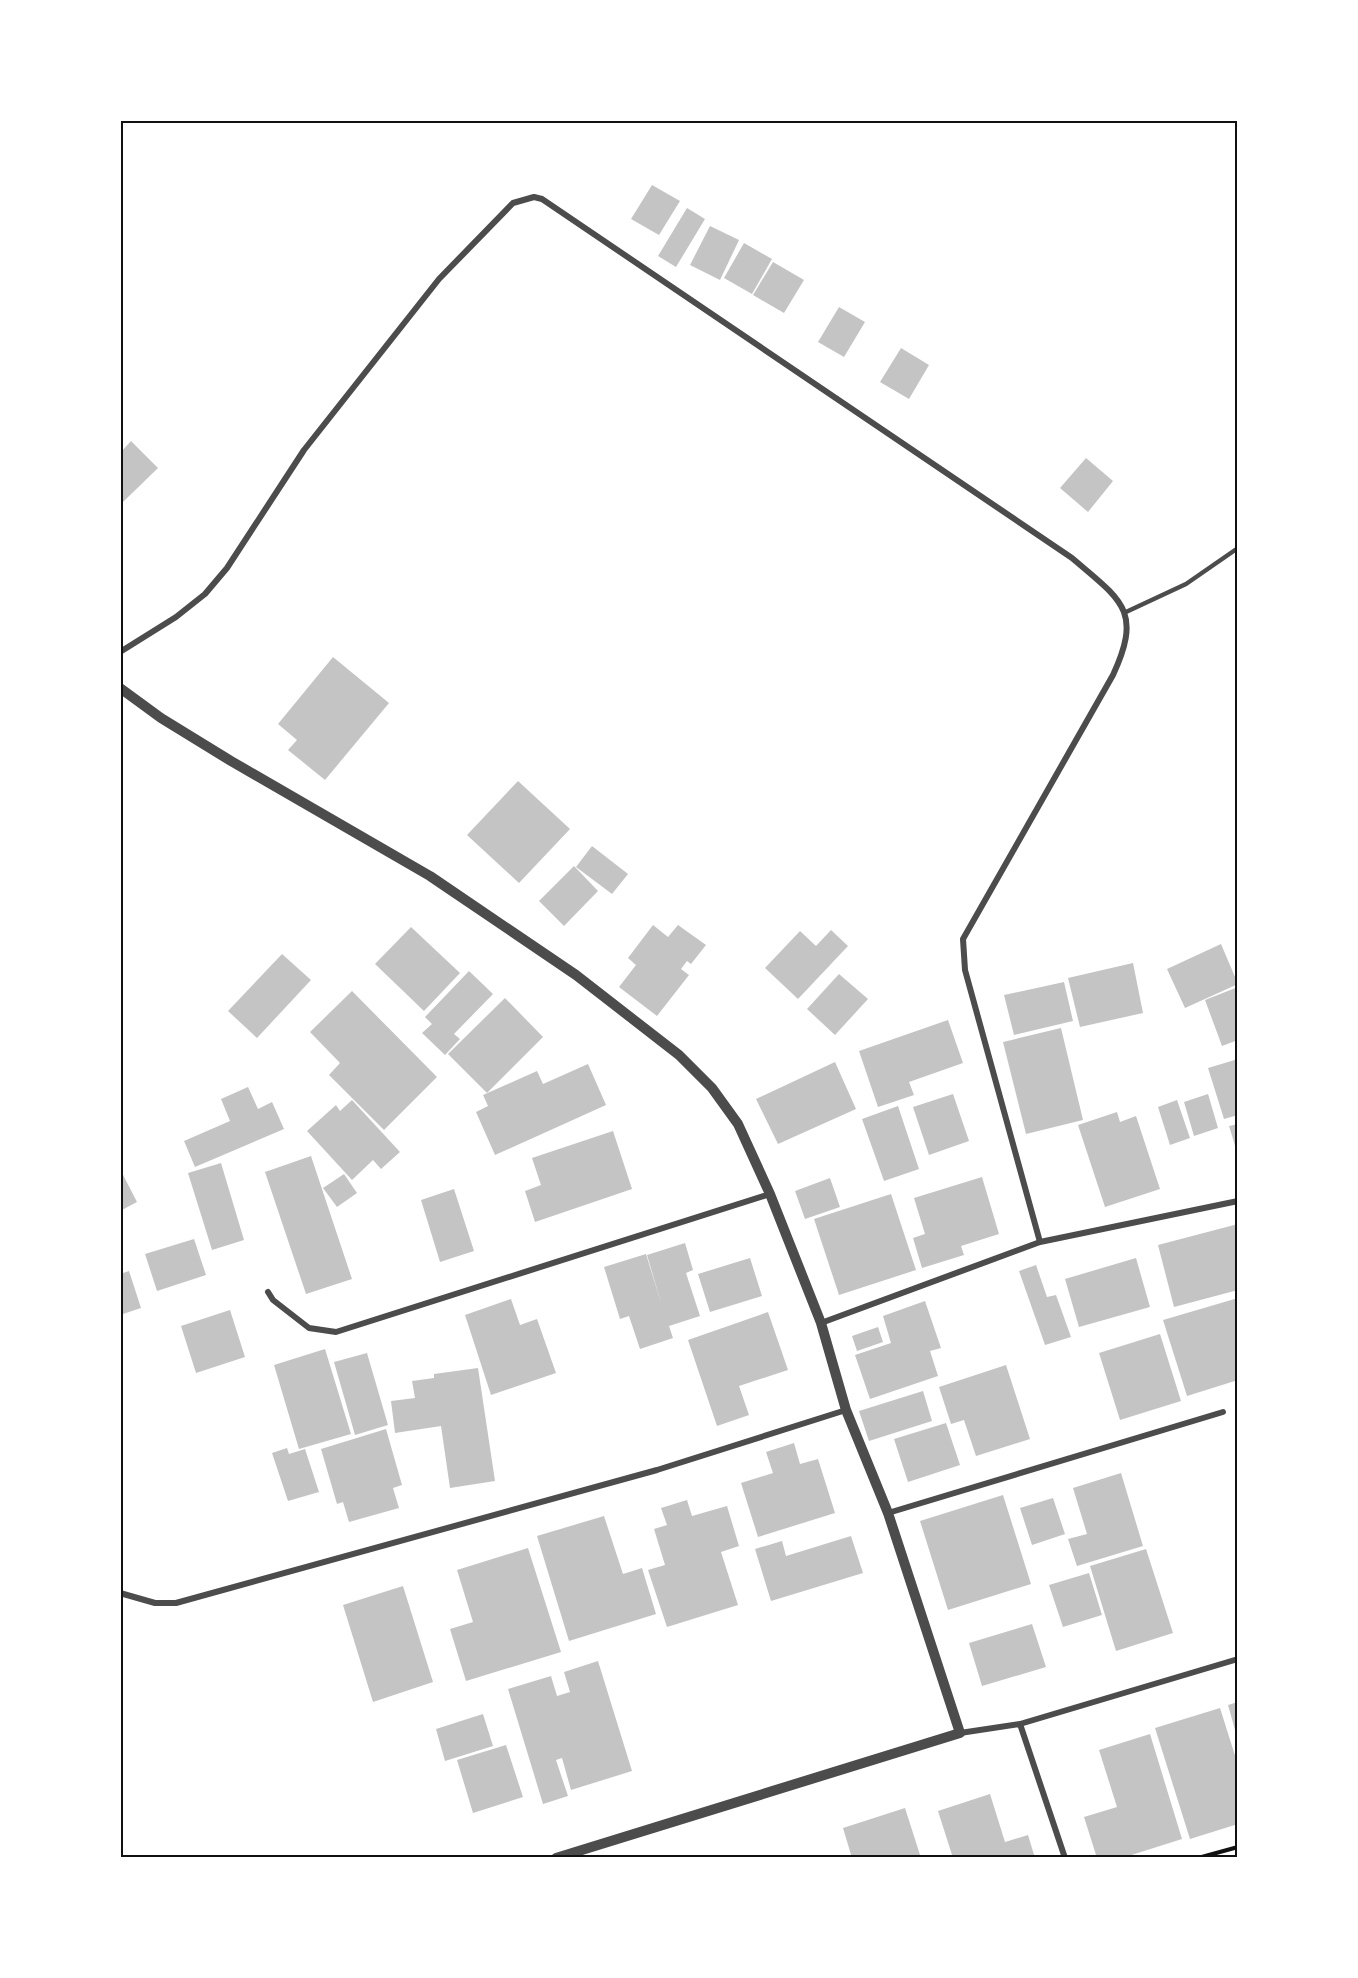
<svg xmlns="http://www.w3.org/2000/svg" width="1358" height="1978" viewBox="0 0 1358 1978" font-family="'Archivo Narrow',sans-serif">
<style>
.building{fill:#c4c4c4}
.lines{fill:none;stroke-linecap:round;stroke-linejoin:round}
.path{stroke:#111;stroke-width:4}
.service{stroke:#4c4c4c;stroke-width:4.5}
.minor{stroke:#4c4c4c;stroke-width:6}
.tertiary{stroke:#4c4c4c;stroke-width:10}
.neatline{fill:none;stroke:#111;stroke-width:2}
</style>
<rect width="100%" height="100%" fill="#fff"/>
<path class="building" d="M652,185L680,201L659,235L631,219Z
M687,208L705,219L676,267L658,256Z
M710,226L739,240L720,280L690,265Z
M744,243L772,259L752,294L724,278Z
M773,262L804,280L784,313L753,295Z
M839,307L865,322L844,357L818,342Z
M901,348L929,365L909,399L880,382Z
M131,441L158,468L123,502L120,499V453Z
M1086,458L1113,481L1088,512L1060,488Z
M333,657L389,703L325,780L288,750L297,740L278,724Z
M518,781L570,829L519,883L467,835Z
M592,846L628,874L612,894L576,867Z
M574,866L598,891L564,926L539,901Z
M653,925L668,937L678,925L706,945L691,964L687,961L681,969L689,975L657,1016L619,987L636,965L628,958Z
M411,927L460,973L424,1011L375,964Z
M831,930L848,946L798,999L765,968L800,931L816,946Z
M1221,944L1238,984L1185,1008L1167,969Z
M282,954L311,980L257,1038L228,1011Z
M1133,963L1143,1013L1080,1027L1068,978Z
M469,971L493,994L454,1034L460,1039L445,1055L422,1033L432,1024L425,1017Z
M839,974L868,999L835,1035L807,1009Z
M1064,982L1073,1021L1014,1035L1004,995Z
M1238,987V1040L1222,1046L1205,1000Z
M352,991L437,1077L384,1130L329,1075L340,1063L310,1032Z
M505,998L543,1037L487,1093L448,1054Z
M948,1020L963,1063L909,1082L914,1095L878,1107L859,1051Z
M1061,1028L1083,1120L1026,1134L1003,1042Z
M1238,1059V1115L1224,1119L1208,1068Z
M835,1062L856,1109L778,1144L756,1099Z
M588,1064L606,1105L495,1155L476,1112L488,1106L483,1095L537,1071L543,1084Z
M248,1087L258,1109L272,1102L284,1129L195,1167L184,1141L230,1121L221,1099Z
M953,1094L969,1141L929,1155L913,1107Z
M1208,1094L1218,1128L1194,1136L1184,1102Z
M352,1100L400,1152L381,1169L373,1160L352,1180L307,1131L336,1105L340,1111Z
M1177,1100L1190,1138L1170,1145L1158,1107Z
M898,1106L919,1169L884,1181L862,1119Z
M1117,1112L1120,1122L1136,1116L1160,1189L1105,1207L1078,1125Z
M1238,1124V1152H1237L1229,1126Z
M613,1131L632,1189L535,1222L525,1191L541,1185L532,1158Z
M311,1156L352,1279L306,1294L265,1172Z
M221,1163L244,1240L212,1250L188,1173Z
M120,1169L137,1202L120,1211Z
M344,1174L357,1193L337,1207L323,1188Z
M982,1177L999,1234L961,1246L964,1255L922,1268L913,1238L925,1234L914,1198Z
M830,1178L840,1207L805,1219L795,1191Z
M454,1189L474,1251L440,1262L421,1200Z
M891,1194L916,1270L839,1295L814,1219Z
M1238,1224V1290L1174,1307L1158,1245Z
M194,1239L206,1275L157,1291L145,1254Z
M685,1243L693,1270L686,1273L700,1316L669,1326L673,1338L640,1349L629,1316L620,1319L604,1267L646,1254L662,1306L647,1255Z
M750,1258L762,1296L710,1312L698,1274Z
M1136,1258L1150,1307L1079,1327L1065,1279Z
M1036,1265L1047,1297L1056,1295L1071,1337L1045,1345L1019,1271Z
M129,1271L141,1308L120,1315V1274Z
M1238,1298V1380L1187,1396L1163,1320Z
M511,1299L520,1325L537,1319L556,1373L491,1395L465,1315Z
M925,1301L941,1348L930,1351L938,1376L870,1399L855,1355L891,1343L883,1316Z
M230,1310L245,1357L196,1373L181,1326Z
M768,1312L788,1370L739,1386L749,1415L717,1426L688,1340Z
M878,1327L883,1342L857,1351L852,1336Z
M1160,1334L1181,1401L1120,1420L1099,1353Z
M325,1349L351,1434L299,1449L274,1365Z
M367,1353L388,1425L355,1435L334,1362Z
M1006,1365L1030,1439L976,1456L964,1420L951,1424L939,1387Z
M478,1368L495,1481L450,1488L441,1426L395,1433L391,1401L415,1398L412,1381L434,1378V1374Z
M923,1391L932,1421L869,1441L859,1411Z
M946,1423L960,1465L908,1482L894,1439Z
M386,1429L402,1485L393,1488L399,1508L349,1522L343,1502L337,1504L321,1449Z
M794,1443L800,1464L818,1459L835,1513L758,1537L741,1483L773,1473L766,1452Z
M287,1448L289,1454L305,1449L319,1492L288,1501L272,1453Z
M1121,1473L1143,1546L1077,1566L1068,1539L1087,1534L1073,1488Z
M1003,1495L1031,1584L948,1610L920,1521Z
M1053,1498L1065,1534L1032,1545L1020,1508Z
M687,1500L692,1516L727,1506L739,1546L721,1552L738,1605L667,1627L648,1570L665,1565L654,1529L667,1525L661,1508Z
M604,1516L623,1574L642,1568L656,1614L569,1641L537,1536Z
M851,1536L863,1573L771,1601L755,1549L782,1541L786,1556Z
M528,1548L561,1652L466,1681L450,1629L473,1622L457,1570Z
M1146,1549L1173,1633L1116,1651L1090,1566Z
M1089,1573L1102,1615L1063,1627L1049,1585Z
M403,1586L433,1682L373,1702L343,1605Z
M1032,1624L1046,1667L982,1686L969,1643Z
M598,1661L632,1771L571,1790L562,1758L556,1760L568,1796L543,1804L508,1689L551,1676L557,1696L570,1692L564,1672Z
M1238,1702V1737H1237L1228,1705Z
M1220,1708L1238,1765V1824L1190,1839L1155,1728Z
M483,1714L493,1746L445,1761L436,1729Z
M1150,1734L1182,1839L1122,1858H1097L1084,1817L1117,1807L1099,1750Z
M506,1745L523,1797L473,1813L457,1760Z
M990,1794L1005,1842L1028,1835L1035,1858H953L938,1811Z
M905,1808L921,1858H852L843,1828Z"/>
<g class="lines">
<path class="path" d="M1198,1858L1238,1847"/>
<path class="service" d="M1126,612L1186,584L1238,548"/>
<path class="minor" d="M120,652L176,617L205,594L227,568L304,450L439,279L513,203L534,197L542,199L1072,558C1121,600 1143,610 1113,675L963,939L965,970L1040,1242
M268,1292L273,1300L309,1328L336,1332L770,1194
M821,1323L1040,1242L1238,1201
M888,1513L1223,1412
M120,1593L155,1603H176L657,1470L846,1410
M1020,1724L1238,1659
M960,1733L1020,1724L1065,1858"/>
<path class="tertiary" d="M120,688L161,718L231,761L430,876L576,975L679,1055L712,1088L738,1124L770,1194L821,1323L846,1410L888,1513L960,1733L556,1858"/>
</g>
<rect width="1358" height="1978" fill="none" stroke="#ffffff" stroke-width="243"/>
<rect x="122" y="122" width="1114" height="1734" class="neatline"/>
</svg>
